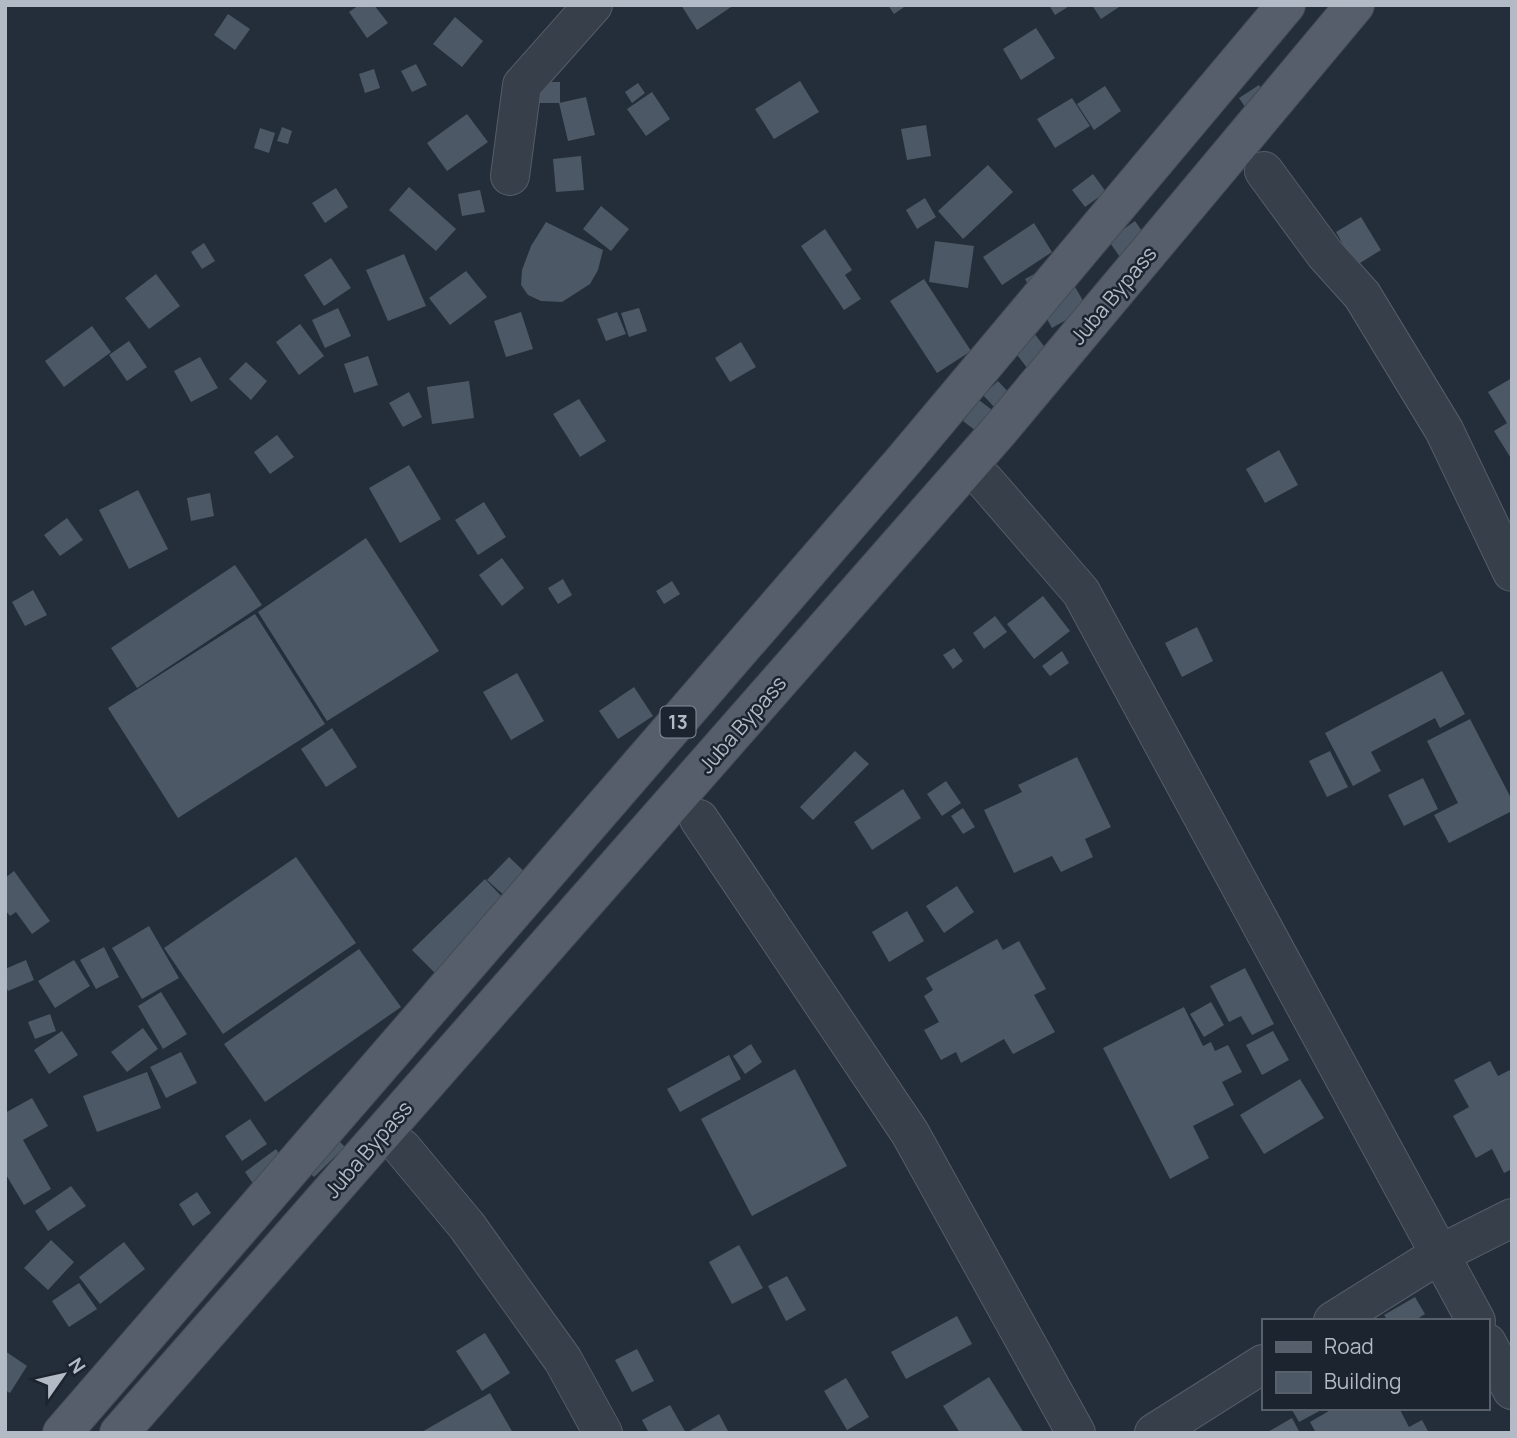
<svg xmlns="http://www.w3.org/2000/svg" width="1517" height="1438" viewBox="0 0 1517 1438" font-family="Manrope,sans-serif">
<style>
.building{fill:#4c5865}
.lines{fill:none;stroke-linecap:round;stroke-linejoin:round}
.street-casing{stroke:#555d68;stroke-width:40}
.primary-casing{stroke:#434b56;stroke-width:40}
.street{stroke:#373f4a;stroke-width:38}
.primary{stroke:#555e6a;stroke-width:38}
.labels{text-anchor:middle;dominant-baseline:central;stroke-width:5;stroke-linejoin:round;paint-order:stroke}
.shield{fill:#1c242f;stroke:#858d99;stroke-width:2}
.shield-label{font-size:19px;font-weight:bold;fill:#b2bac6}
.street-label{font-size:21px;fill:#b2bac6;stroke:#1c242f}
</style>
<rect width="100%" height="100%" fill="#242e3a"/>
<path class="building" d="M359,5H374L388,23L367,38L349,12Z
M681,5H734L697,30Z
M888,5H907L894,14Z
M1049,5H1071L1055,15Z
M1092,5H1122L1101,19Z
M228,14L250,29L235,50L214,35Z
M455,17L483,41L462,67L433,44Z
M1036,28L1055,58L1021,80L1003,49Z
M416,64L427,85L412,92L401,71Z
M374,69L380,88L365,93L359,74Z
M800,81L819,112L774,139L755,109Z
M532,82H560V103H532Z
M638,83L645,93L632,103L625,92Z
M1259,85L1275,108L1255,122L1239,98Z
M1105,86L1121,111L1094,130L1077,104Z
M652,92L670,119L646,136L627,109Z
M586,97L595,135L568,141L559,103Z
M1072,98L1090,126L1055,148L1037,119Z
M467,114L488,142L447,171L427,143Z
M926,125L931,156L907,160L901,129Z
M282,127L292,131L288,144L277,141Z
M260,128L275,133L269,153L254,148Z
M581,156L584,190L556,192L553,159Z
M988,165L1013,192L963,239L938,211Z
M1093,174L1106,192L1085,207L1072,190Z
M409,187L456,229L436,251L389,210Z
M336,188L348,207L325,223L312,203Z
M480,190L485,212L462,216L458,194Z
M925,198L936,217L917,229L906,210Z
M601,206L629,229L611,251L583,229Z
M1361,217L1381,250L1355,266L1336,232Z
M1135,221L1149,241L1122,260L1108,240Z
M546,222L603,250L598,270L590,284L562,302L541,301L528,295L521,285L522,270L531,246Z
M1034,223L1052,252L1002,285L983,257Z
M825,229L852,270L845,275L861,299L844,310L801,246Z
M935,241L974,246L968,288L929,282Z
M204,243L215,261L202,269L191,252Z
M404,254L426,306L388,321L366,270Z
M331,258L351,288L324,306L304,275Z
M1060,260L1087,308L1052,328L1025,279Z
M466,271L487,297L450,325L429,298Z
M156,274L180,306L149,329L125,298Z
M924,279L971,351L937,373L890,301Z
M338,308L351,336L325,348L312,320Z
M639,308L647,331L629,337L621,313Z
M521,312L533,349L506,357L494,321Z
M617,312L626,334L606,341L597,319Z
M1025,321L1052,357L1031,373L1004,338Z
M300,324L324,356L299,375L276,342Z
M92,326L111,352L64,387L45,361Z
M129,341L147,367L127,381L109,355Z
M741,342L756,367L730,382L715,358Z
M368,356L378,385L354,393L344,364Z
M200,357L218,388L191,402L174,371Z
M246,362L267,381L251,400L229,379Z
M1512,378V460L1494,431L1507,423L1488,392Z
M469,381L474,418L432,424L427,387Z
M998,381L1011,395L996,409L983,395Z
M409,392L422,417L403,427L389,403Z
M579,399L606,441L580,457L553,414Z
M979,400L996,413L980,434L963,421Z
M277,435L294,457L270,474L254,452Z
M1279,450L1298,485L1265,503L1246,469Z
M409,465L441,519L400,543L369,488Z
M138,490L168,549L129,569L99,510Z
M210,493L214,516L191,521L187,498Z
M484,502L506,537L478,555L455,520Z
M67,518L83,540L60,556L44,535Z
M366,538L439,651L327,721L258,612Z
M502,558L524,588L502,606L479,575Z
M235,565L262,605L137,688L111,648Z
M563,579L572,595L558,604L548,588Z
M672,581L680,594L664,604L656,591Z
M33,590L47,615L25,626L12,602Z
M1043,596L1070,631L1034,659L1007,624Z
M255,614L325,724L178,818L108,708Z
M995,616L1007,632L984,649L973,633Z
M1197,627L1213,661L1182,677L1165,643Z
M954,648L963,661L953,669L943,655Z
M1062,651L1069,663L1050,676L1042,666Z
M1442,671L1465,714L1440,728L1435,718L1371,752L1381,771L1353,786L1325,733Z
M517,673L544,721L511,740L483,692Z
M634,687L653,716L618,739L599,711Z
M1470,719L1512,800V811L1449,843L1434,815L1458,803L1427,741Z
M332,728L357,767L326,787L301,749Z
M855,751L869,764L813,820L800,807Z
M1330,751L1348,787L1327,797L1309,761Z
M1077,757L1111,827L1085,839L1093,857L1061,872L1052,856L1014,873L984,810L1022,792L1018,785Z
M1423,778L1438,809L1404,826L1388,795Z
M946,781L961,803L942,816L927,794Z
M903,789L921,818L872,850L854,822Z
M963,808L975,827L963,834L951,816Z
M296,857L356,943L223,1034L164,948Z
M509,857L530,877L509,900L487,880Z
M14,871L50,921L32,934L16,912L10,916L5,910V878Z
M485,879L507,902L435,973L412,950Z
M957,886L974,912L944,933L926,906Z
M907,911L924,941L889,962L872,932Z
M149,926L179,978L142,999L112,948Z
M997,939L1003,950L1019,941L1046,989L1034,995L1055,1032L1013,1054L1004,1039L961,1063L956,1052L941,1060L924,1030L939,1022L924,996L933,990L926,978Z
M104,947L119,977L96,989L80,960Z
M359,949L401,1007L265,1102L224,1044Z
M26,960L34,980L8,991L5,984V969Z
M74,960L90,986L55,1008L38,981Z
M1245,968L1274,1024L1252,1035L1241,1016L1229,1022L1210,986Z
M161,992L187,1034L163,1049L138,1006Z
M1211,1002L1224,1025L1204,1037L1190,1014Z
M1184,1007L1203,1046L1211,1042L1215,1051L1228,1045L1242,1072L1222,1082L1234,1105L1193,1126L1209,1158L1170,1179L1103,1048Z
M50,1014L56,1031L35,1039L28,1022Z
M143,1028L158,1049L127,1072L111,1052Z
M62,1031L78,1055L49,1074L34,1050Z
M1273,1031L1289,1060L1262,1075L1246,1045Z
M751,1044L762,1062L745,1074L733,1056Z
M181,1052L197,1083L166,1098L150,1067Z
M729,1055L741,1079L680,1112L667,1089Z
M1490,1061L1498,1076L1512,1069V1169L1504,1173L1492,1149L1476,1158L1453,1116L1469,1107L1454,1080Z
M795,1069L847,1166L752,1216L701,1119Z
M147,1072L161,1108L97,1132L83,1096Z
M1300,1079L1324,1118L1264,1154L1240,1115Z
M32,1098L48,1126L23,1140L51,1189L24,1205L5,1173V1113Z
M250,1119L267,1144L242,1161L225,1136Z
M318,1120L345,1147L314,1177L287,1151Z
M276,1149L295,1176L264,1199L245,1172Z
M71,1186L86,1206L48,1231L35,1211Z
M197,1192L211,1213L193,1226L179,1204Z
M51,1240L74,1262L48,1290L24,1268Z
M124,1242L145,1269L100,1304L79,1277Z
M739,1245L763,1288L732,1304L709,1262Z
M787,1276L806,1310L786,1321L768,1286Z
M79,1283L97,1309L69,1327L52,1301Z
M1415,1297L1425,1314L1414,1321H1388L1384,1315Z
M957,1316L972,1344L906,1379L891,1352Z
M485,1333L510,1373L482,1391L456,1351Z
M637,1349L654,1381L632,1392L615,1360Z
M5,1351L27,1366L10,1393L5,1390Z
M989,1377L1024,1433H960L943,1406Z
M846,1378L869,1417L847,1430L824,1391Z
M490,1393L513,1433H420Z
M670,1405L686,1433H649L642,1420Z
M1291,1408H1325L1299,1422Z
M1334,1408H1399L1409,1427L1422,1420L1429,1433H1316L1310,1422Z
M719,1414L729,1433H686Z
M1292,1418L1300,1433H1266Z"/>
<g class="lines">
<g class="street-casing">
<path id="street" d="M1264,171L1325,254L1362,295L1444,430L1512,572
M510,176L522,85L593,5
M985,481L1081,592L1476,1321
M699,819L910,1133L1076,1433
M402,1148L467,1226L563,1360L603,1433
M1333,1321L1440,1254L1512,1218
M1487,1343L1512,1390
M1154,1433L1263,1364"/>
</g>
<g class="primary-casing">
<path id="primary" d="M62,1433L904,460L1286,5
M119,1433L998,432L1355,5"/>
</g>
<use href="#street" class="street"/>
<use href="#primary" class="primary"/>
</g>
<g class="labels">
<rect class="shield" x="660.5" y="706.5" width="35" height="31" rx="5"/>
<g class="shield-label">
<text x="678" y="722">13</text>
</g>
<g class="street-label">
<text transform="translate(1113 295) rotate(-50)">Juba Bypass</text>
<text transform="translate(742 724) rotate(-49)">Juba Bypass</text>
<text transform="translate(368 1149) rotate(-49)">Juba Bypass</text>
</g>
</g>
<rect width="1517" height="1438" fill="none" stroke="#b2bac6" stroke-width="14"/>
<rect x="1262" y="1319" width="228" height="91" fill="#1c242f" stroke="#58606b" stroke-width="2"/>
<rect x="1276" y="1342" width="35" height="10" fill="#555e6a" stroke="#58606b" stroke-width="2"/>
<text x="1324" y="1354" font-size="21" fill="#b2bac6">Road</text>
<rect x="1276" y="1372" width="35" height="21" fill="#4c5865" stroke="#58606b" stroke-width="2"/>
<text x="1324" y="1389" font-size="21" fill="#b2bac6">Building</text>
<g transform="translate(63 1375) rotate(56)" stroke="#1c242f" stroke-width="5" paint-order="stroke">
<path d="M0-5L12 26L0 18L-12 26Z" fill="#b2bac6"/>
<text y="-10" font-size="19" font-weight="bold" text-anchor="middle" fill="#b2bac6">N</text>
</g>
</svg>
